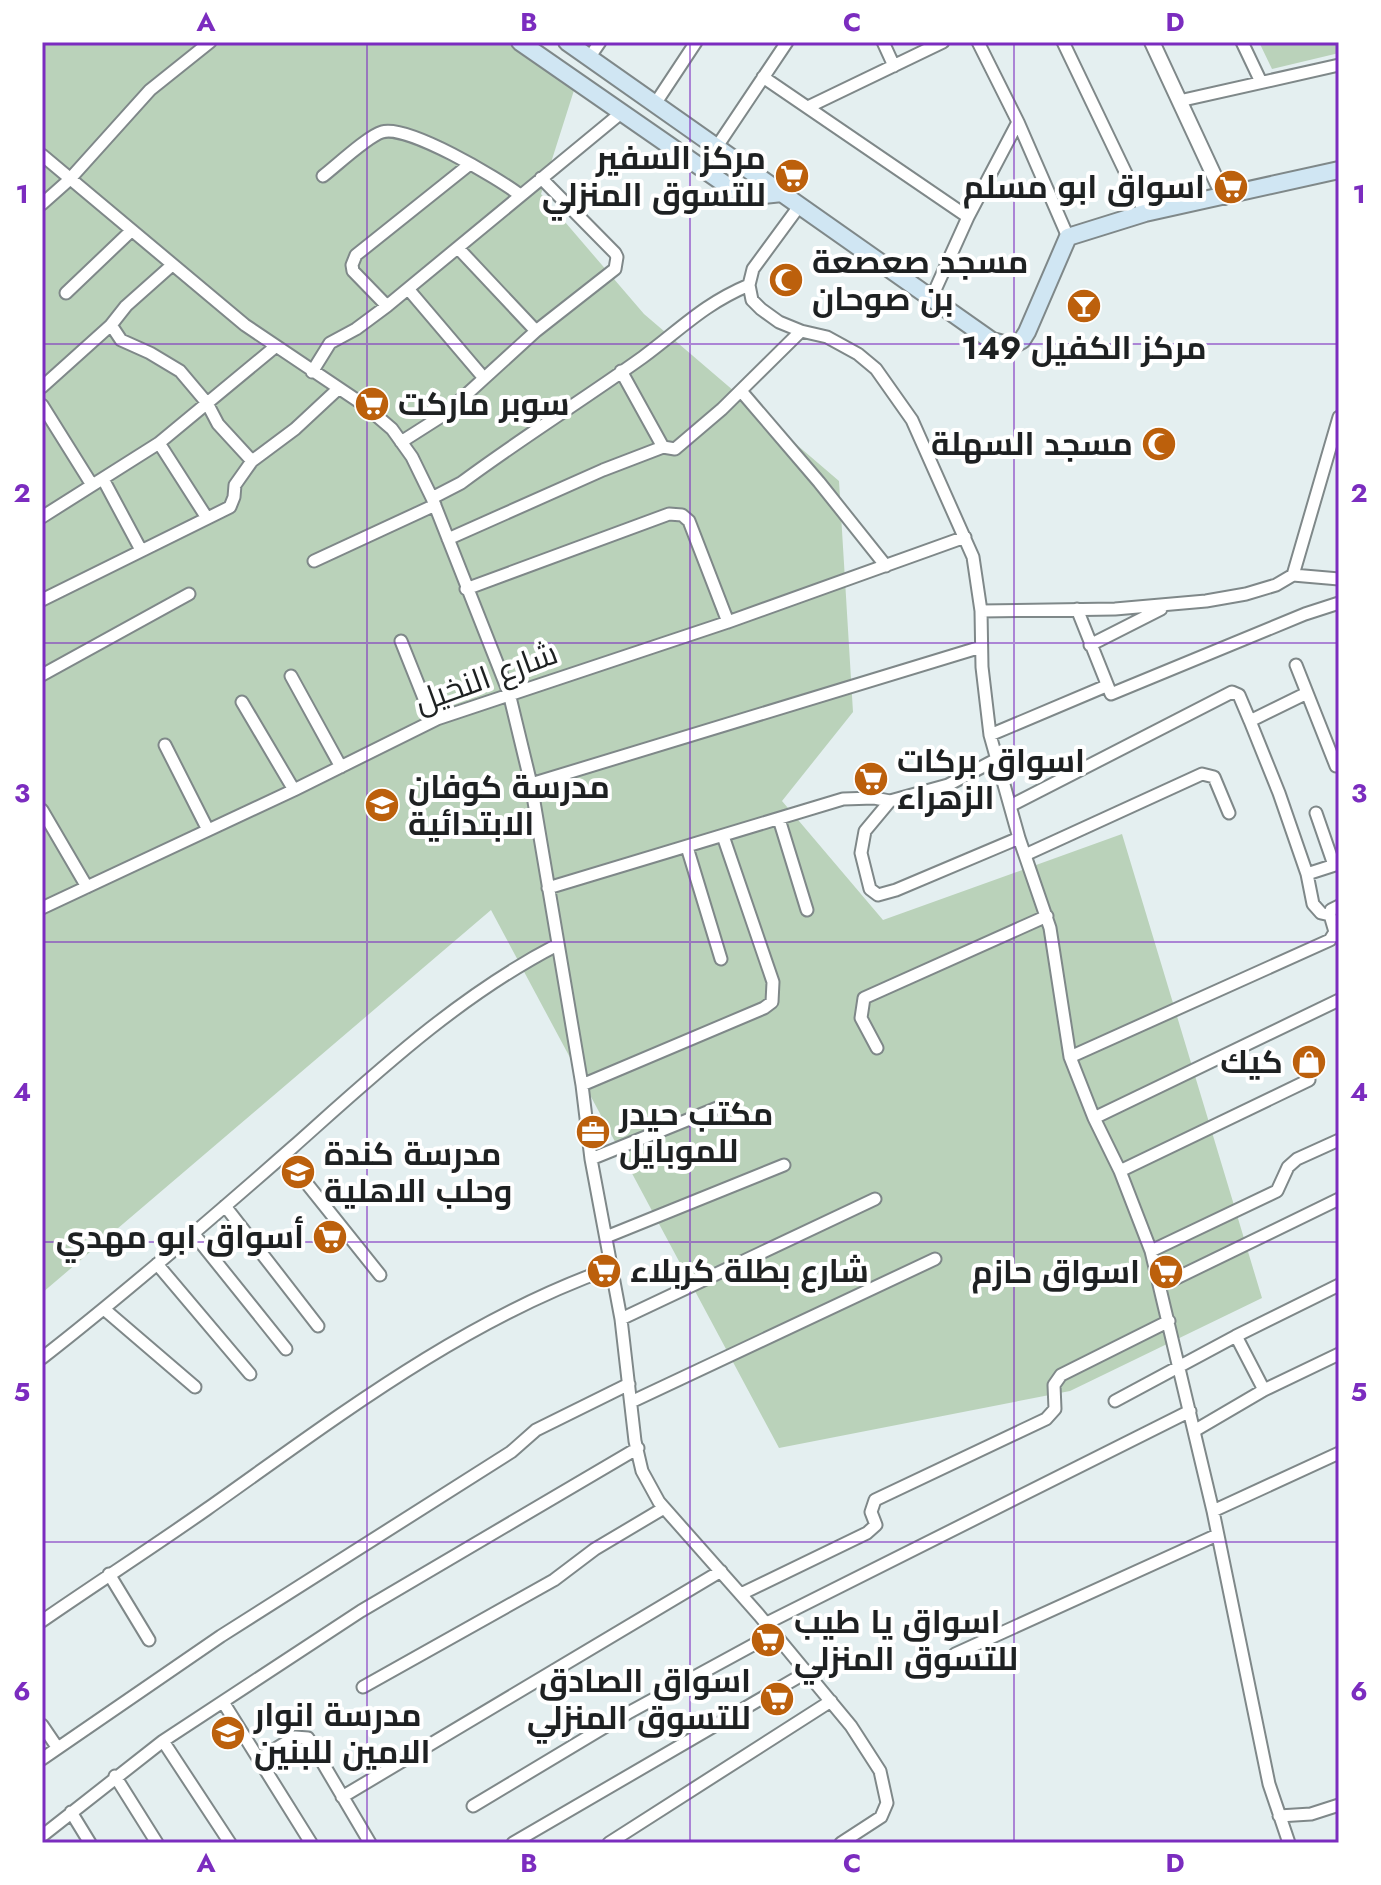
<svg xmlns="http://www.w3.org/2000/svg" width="1381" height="1885" viewBox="0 0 1381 1885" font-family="Jost,Cairo,sans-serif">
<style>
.green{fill:#bad2ba}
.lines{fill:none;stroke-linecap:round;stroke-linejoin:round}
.minor-casing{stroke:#7f8889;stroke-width:15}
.tertiary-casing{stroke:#7f8889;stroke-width:18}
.secondary-casing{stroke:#7f8889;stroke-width:20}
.minor{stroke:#fff;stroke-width:11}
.tertiary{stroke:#fff;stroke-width:14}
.secondary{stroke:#d0e6f3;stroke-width:16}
.grid{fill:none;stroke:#7b2cbf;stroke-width:2;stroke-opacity:0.55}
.labels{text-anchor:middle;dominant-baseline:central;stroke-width:8;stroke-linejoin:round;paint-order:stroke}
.poi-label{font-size:32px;font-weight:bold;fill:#1e2122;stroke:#fff;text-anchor:start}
.street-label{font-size:32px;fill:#1e2122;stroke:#fff}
.neatline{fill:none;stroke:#7b2cbf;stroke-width:3}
.grid-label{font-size:26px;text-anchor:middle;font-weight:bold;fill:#7b2cbf}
</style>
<rect width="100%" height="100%" fill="#e4eff0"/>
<path class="green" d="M42,42H511L576,84L541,194L644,314L839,481L853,712L782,801L883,920L1122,834L1262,1298L1070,1391L779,1448L491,910L42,1293Z
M1259,42H1339V53L1272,69Z"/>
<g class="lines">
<g class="minor-casing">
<path id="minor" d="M883,42L894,66
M978,42L1018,122L1068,237
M1063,42L1145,213
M1242,42L1261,82
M589,58L600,42
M763,77L968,217
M1179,101L1339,65
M655,104L696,42
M808,107L943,42
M716,148L787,42
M42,155L245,325L364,405L392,429L412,457L432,498L509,693L531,784L582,1085L591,1159L621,1319L635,1441L642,1471L659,1502L759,1615L851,1726L880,1771L887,1803L881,1817L841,1843
M323,176C336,166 368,136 382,132C407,124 498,178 520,195
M42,204L69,180L150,90L210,42
M800,205L753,269L749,285L752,300L761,309L779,322L801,331L827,337L858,354L876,369L912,420L973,557L981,611L982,667L990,735L1019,838L1050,928L1070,1057L1094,1118L1120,1171L1151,1251L1213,1511L1269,1784L1289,1843
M458,248L536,331
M171,266L126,306L111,325L121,340L150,353L180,371L207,403L218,424L252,461L295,429L338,389
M409,290L483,377
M66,293L131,231
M931,299L968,217L1018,122
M387,306L353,271L352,265L356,255L470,164
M621,371L663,447
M312,372L330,343L356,329L387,306L621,113
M42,387L111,325
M741,391L819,482L886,566
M42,405L92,485
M401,442L445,414L536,331L615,269L617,257L615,253L541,178
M159,443L207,518
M103,479L141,550
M432,498L461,483C520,439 583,400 643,357C682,328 704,304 749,285
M42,517L159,443L275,347
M448,539L603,470L663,447L675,449L722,409L801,331
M314,561L435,505
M1293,575L1339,417
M466,589L669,514L682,515L689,521L728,622
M42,600L230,507L234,497L235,485L252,461
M1077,609L1111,694L1305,614L1339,603
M981,611L1115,609L1206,601L1246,594L1276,585L1293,575L1339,579
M401,641L433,721
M1090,645L1161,609
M1296,665L1336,766H1339
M42,675L189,594
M291,676L341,767
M242,702L294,790
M1250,721L1279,793L1307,874L1313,904L1321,913L1330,915
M990,735L1106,686
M165,745L208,830
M531,784L981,647
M890,801L865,831L861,853L870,889L878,895L896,890L1019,838
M1010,806L1232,692L1239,695L1250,721L1307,693
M42,810L87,887
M1316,813L1334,865
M779,819L807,910
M687,847L721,959
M1025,855L1202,774L1214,777L1229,813
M1307,874L1338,864
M548,888L843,799L874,798L890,801L948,785L997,759
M42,908L294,790L437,719L728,622L965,537
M877,1048L861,1018L864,998L1047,916
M1070,1057L1330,940L1335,932L1330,915L1331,910L1339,906
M582,1085L764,1008L772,1002L773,982L723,836
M1094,1118L1339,1000
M284,1155L380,1275
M591,1159L717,1108
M1120,1171L1309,1080
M225,1206L318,1326
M193,1233L286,1349
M606,1237L784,1165
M1151,1251L1277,1191L1288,1167L1297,1159L1339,1140
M157,1264L250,1374
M1160,1286L1339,1199
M104,1309L195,1387
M621,1319L875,1199
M1236,1336L1264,1390
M42,1358C128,1291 211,1219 293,1147C376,1073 458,996 557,945
M1115,1401L1236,1336L1339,1285
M631,1402L935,1259
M1194,1431L1264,1390L1339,1354
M1213,1511L1339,1453
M109,1574L149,1640
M741,1594L867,1533L876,1525L871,1512L875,1500L1046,1419L1055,1409L1054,1385L1061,1375L1169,1321
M42,1621C97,1583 153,1547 207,1509C336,1418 461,1321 611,1268
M767,1623L1190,1411
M955,1654L1217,1535
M363,1687L554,1580L595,1549L664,1508
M223,1702L311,1843
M42,1725L57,1747
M163,1741L230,1843
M42,1759L221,1636L511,1452L536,1430L629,1384
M259,1759L295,1737L308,1738L370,1843
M115,1776L157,1843
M342,1797L721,1571
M473,1806L628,1713L775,1633
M71,1812L90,1843
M1279,1816L1311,1814L1339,1805
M42,1836L163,1741L361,1611L638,1448
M513,1843L807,1672
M609,1843L831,1701"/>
</g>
<g class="tertiary-casing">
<path id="tertiary" d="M1152,42L1224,197"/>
</g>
<g class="secondary-casing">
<path id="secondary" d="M520,42L732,189L756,196L782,193
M567,42L992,341L1011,346L1022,340L1027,332L1068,237L1145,213L1339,170"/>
</g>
<use href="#minor" class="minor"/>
<use href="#tertiary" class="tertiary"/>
<use href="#secondary" class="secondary"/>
</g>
<path class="grid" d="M367,42V1843M690,42V1843M1014,42V1843M42,344H1339M42,643H1339M42,942H1339M42,1242H1339M42,1542H1339"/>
<defs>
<g id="supermarket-disc" transform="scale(1.8)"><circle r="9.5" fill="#bc600c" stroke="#fff"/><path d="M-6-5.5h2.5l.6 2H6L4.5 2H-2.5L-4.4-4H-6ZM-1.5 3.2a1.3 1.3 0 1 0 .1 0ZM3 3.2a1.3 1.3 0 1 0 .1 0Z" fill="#fff"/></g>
<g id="mosque-disc" transform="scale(1.8)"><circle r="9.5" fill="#bc600c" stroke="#fff"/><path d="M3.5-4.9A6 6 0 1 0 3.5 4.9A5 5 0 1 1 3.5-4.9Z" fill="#fff"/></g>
<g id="bar-disc" transform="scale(1.8)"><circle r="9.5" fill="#bc600c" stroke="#fff"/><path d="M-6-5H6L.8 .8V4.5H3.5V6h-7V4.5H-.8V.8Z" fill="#fff"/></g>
<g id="school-disc" transform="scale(1.8)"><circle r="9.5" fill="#bc600c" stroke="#fff"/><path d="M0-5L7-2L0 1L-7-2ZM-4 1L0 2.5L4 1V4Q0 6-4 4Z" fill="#fff"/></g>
<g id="shop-disc" transform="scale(1.8)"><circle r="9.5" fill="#bc600c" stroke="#fff"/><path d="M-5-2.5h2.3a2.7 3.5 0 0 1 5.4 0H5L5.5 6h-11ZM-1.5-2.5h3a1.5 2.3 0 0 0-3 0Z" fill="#fff"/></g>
<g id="office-disc" transform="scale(1.8)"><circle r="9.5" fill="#bc600c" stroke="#fff"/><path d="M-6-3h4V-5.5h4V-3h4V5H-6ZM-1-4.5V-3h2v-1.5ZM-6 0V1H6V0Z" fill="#fff"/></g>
</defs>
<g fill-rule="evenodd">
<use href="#supermarket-disc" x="792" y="176"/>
<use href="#supermarket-disc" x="1231" y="187"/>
<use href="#mosque-disc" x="786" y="280"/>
<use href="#bar-disc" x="1084" y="306"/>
<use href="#supermarket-disc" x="372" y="404"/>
<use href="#mosque-disc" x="1159" y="444"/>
<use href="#supermarket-disc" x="871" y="779"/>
<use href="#school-disc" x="382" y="805"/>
<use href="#shop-disc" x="1309" y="1062"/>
<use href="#office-disc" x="593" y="1132"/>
<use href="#school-disc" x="298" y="1172"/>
<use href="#supermarket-disc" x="330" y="1237"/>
<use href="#supermarket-disc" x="604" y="1271"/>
<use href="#supermarket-disc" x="1166" y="1272"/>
<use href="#supermarket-disc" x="768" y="1640"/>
<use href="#supermarket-disc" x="777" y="1699"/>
<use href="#school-disc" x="228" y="1733"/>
</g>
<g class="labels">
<g class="poi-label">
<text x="766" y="158" text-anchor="end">مركز السفير<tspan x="766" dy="37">للتسوق المنزلي</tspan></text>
<text x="1205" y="187" text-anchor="end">اسواق ابو مسلم</text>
<text x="812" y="262">مسجد صعصعة<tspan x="812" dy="37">بن صوحان</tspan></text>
<text x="1084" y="348" text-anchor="middle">مركز الكفيل 149</text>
<text x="398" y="404">سوبر ماركت</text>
<text x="1133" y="444" text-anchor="end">مسجد السهلة</text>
<text x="897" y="761">اسواق بركات<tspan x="897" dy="37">الزهراء</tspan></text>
<text x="408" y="787">مدرسة كوفان<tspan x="408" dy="37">الابتدائية</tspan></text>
<text x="1283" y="1062" text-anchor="end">كيك</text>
<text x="619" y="1114">مكتب حيدر<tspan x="619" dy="37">للموبايل</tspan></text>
<text x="324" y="1154">مدرسة كندة<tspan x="324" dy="37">وحلب الاهلية</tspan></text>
<text x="304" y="1237" text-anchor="end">أسواق ابو مهدي</text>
<text x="630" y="1271">شارع بطلة كربلاء</text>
<text x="1140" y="1272" text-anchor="end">اسواق حازم</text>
<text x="794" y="1622">اسواق يا طيب<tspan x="794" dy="37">للتسوق المنزلي</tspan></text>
<text x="751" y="1681" text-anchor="end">اسواق الصادق<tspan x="751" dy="37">للتسوق المنزلي</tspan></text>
<text x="254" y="1715">مدرسة انوار<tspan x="254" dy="37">الامين للبنين</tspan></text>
</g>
<g class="street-label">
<text transform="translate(486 677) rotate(-20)">شارع النخيل</text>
</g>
</g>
<rect width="1381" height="1885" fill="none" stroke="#ffffff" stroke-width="88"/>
<rect x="44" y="44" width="1293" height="1797" class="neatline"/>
<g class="grid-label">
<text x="206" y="31">A</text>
<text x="529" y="31">B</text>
<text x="852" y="31">C</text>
<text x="1175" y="31">D</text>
<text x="22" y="203">1</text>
<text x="1359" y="203">1</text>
<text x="22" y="502">2</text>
<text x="1359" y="502">2</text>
<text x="22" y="802">3</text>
<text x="1359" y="802">3</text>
<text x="22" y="1101">4</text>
<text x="1359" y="1101">4</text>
<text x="22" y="1401">5</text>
<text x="1359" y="1401">5</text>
<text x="22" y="1700">6</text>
<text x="1359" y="1700">6</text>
<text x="206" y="1872">A</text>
<text x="529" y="1872">B</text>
<text x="852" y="1872">C</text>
<text x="1175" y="1872">D</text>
</g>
</svg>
